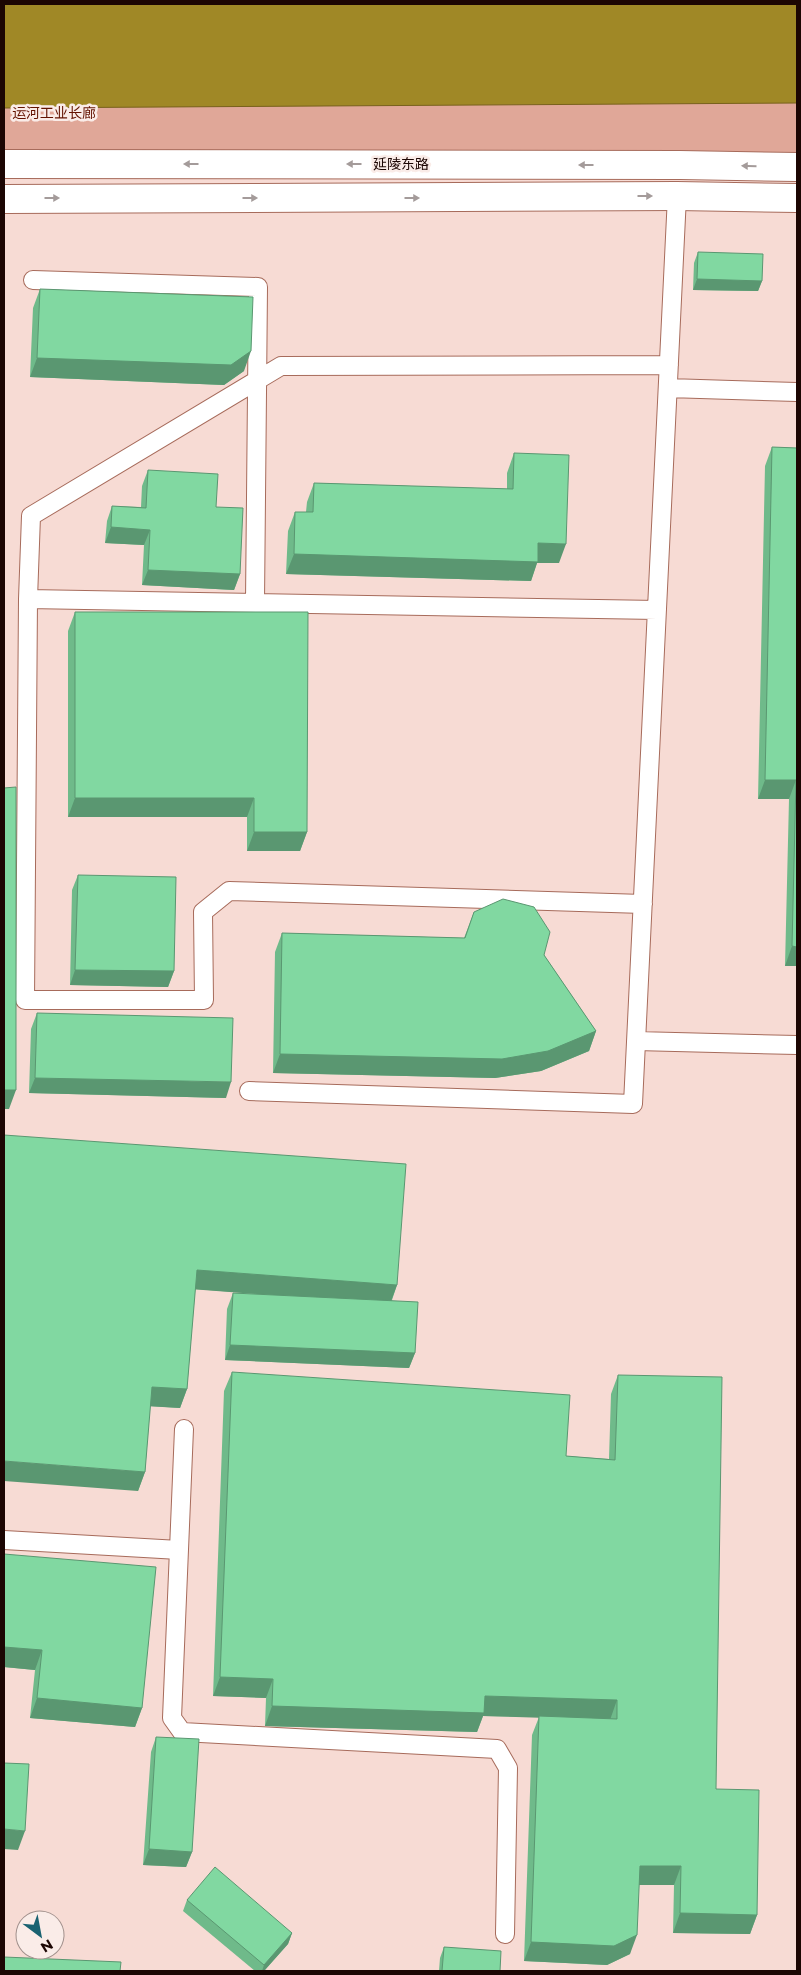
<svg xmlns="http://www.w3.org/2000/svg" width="801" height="1975" viewBox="0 0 801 1975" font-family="Montserrat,'Noto Sans SC',sans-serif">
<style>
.green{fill:#e0a798}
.water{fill:#a08826;stroke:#78611c}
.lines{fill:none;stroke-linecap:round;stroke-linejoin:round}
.lane-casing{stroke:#a76b5b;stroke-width:20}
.secondary-casing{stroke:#a76b5b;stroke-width:30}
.lane{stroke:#fff;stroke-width:18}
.secondary{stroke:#fff;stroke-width:28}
.wall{fill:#6fba8a}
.shaded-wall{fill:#5a9771}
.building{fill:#81d8a1;stroke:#5a9771}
.oneway{fill:#a49b9a}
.labels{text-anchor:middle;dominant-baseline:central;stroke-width:5;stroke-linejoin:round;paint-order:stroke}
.park-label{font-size:14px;fill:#631200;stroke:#faece8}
.street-label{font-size:14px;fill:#1c0603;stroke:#faece8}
</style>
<rect width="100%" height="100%" fill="#f7dbd4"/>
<path class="green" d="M4,74L797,89V154L4,151Z"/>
<path class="water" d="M4,4H797V103L4,108Z"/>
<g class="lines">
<g class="lane-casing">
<path id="lane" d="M33,280L258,287L255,602
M668,388L797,392
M28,599L657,610
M643,904L229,891L203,912L204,1000H25L28,599L31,516L281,366L669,365
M636,1041L797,1045
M249,1091L633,1104L677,196
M184,1429L172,1718L182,1732L497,1749L508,1768L505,1934
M4,1540L179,1550"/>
</g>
<g class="secondary-casing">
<path id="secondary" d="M4,164L680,165L797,167
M4,199L677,196L797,198"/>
</g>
<use href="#lane" class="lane"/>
<use href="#secondary" class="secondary"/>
</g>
<path class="wall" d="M698,252L762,281L758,291L693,290L694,263Z
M40,289L244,371L224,385L30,377L33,308Z
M772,447L797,448V966H785L789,799H758L765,466Z
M514,453L559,563H537L531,581L286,574L288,531L295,512H306L307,502L314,483L507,489V473Z
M148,470L216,507L240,574L234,590L142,585L144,545L105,543L107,521L112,506L141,507L142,486Z
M75,612L307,832L300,851H247V817H68V631Z
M78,875L174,971L168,987L70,985L72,890Z
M474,912L544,955L596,1031L589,1051L541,1071L495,1078L273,1073L275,952L282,933L464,938Z
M37,1013L226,1098L29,1093L31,1029Z
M4,1135L397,1285L392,1300L415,1353L409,1368L225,1360L227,1309L233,1293L274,1295L195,1289L187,1389L180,1408L150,1406L145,1472L138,1491Z
M232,1372L566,1456L609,1459L611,1394L618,1375L716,1789L757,1915L750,1934L673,1933L674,1885H639L630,1954L607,1965L524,1961L532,1735L539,1717L483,1716L477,1732L265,1726L266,1698L213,1696L224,1391Z
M4,1554L142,1708L135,1727L30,1718L35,1670L4,1667Z
M156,1737L192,1852L186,1867L143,1865L151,1752Z
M187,1900L292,1933L288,1944L264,1971H255L183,1911Z
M444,1947L500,1971H439L440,1958Z"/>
<path class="shaded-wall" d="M697,279L762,281L758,291L693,290Z
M251,351L244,371L224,385L30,377L37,358Z
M111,527L150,530L144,545L105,543Z
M538,543L566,544L559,563H537L531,581L286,574L294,554Z
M148,570L240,574L234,590L142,585Z
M765,780H796L789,799H758Z
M75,798H254L247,817H68Z
M254,832H307L300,851H247Z
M792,946L797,947V966H785Z
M75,970L174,971L168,987L70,985Z
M596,1031L589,1051L541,1071L495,1078L273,1073L280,1054Z
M35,1078L231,1082L226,1098L29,1093Z
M4,1090H16L9,1109H4Z
M197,1270L397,1285L390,1304L190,1289Z
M230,1345L415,1353L409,1368L225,1360Z
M152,1387L187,1389L180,1408L145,1406Z
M4,1461L145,1472L138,1491L4,1481Z
M4,1647L42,1650L35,1670L4,1667Z
M220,1677L273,1679L266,1698L213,1696Z
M485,1696L617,1700L610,1720L483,1716L477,1732L265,1726L272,1706Z
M37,1698L142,1708L135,1727L30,1718Z
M4,1829L25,1831L18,1850L4,1849Z
M149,1849L192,1852L186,1867L143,1865Z
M640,1866H681L674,1885H633Z
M680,1913L757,1915L750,1934L673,1933Z
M292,1933L288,1944L264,1971H262L264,1965Z
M637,1935L630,1954L607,1965L524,1961L531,1942Z"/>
<path class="building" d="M698,252L763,254L762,281L697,279Z
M40,289L253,297L251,351L231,365L37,358Z
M772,447L797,448V947L792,946L796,780H765Z
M514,453L569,455L566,544L538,543V562L294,554L295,512H313L314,483L513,489Z
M148,470L218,474L216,507L243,508L240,574L148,570L150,530L111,527L112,506L146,508Z
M75,612H308L307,832H254V798H75Z
M16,787V1090H4V788Z
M78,875L176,877L174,971L75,970Z
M503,899L534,907L550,932L544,955L596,1031L548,1051L502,1059L280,1054L282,933L465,938L474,912Z
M37,1013L233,1018L231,1082L35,1078Z
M4,1135L406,1164L397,1285L197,1270L187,1389L152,1387L145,1472L4,1461Z
M233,1293L418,1302L415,1353L230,1345Z
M232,1372L570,1395L566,1456L615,1460L618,1375L722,1377L716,1789L759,1790L757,1915L680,1913L681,1866H640L637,1935L614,1946L531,1942L539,1716L617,1719V1700L485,1696L484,1713L272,1706L273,1679L220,1677Z
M4,1554L156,1567L142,1708L37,1698L42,1650L4,1647Z
M156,1737L199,1739L192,1852L149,1849Z
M4,1763L29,1764L25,1831L4,1829Z
M215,1867L292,1933L264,1965L187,1900Z
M444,1947L501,1951L500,1971H442Z
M4,1957L121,1962L120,1971H4Z"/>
<defs><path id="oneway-solid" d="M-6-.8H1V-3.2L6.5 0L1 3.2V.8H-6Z" transform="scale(1.25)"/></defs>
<g class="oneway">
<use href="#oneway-solid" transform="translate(191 164) rotate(-180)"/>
<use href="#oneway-solid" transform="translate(354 164) rotate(-180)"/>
<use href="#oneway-solid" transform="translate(586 165) rotate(-180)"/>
<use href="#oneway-solid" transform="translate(749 166) rotate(-179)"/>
<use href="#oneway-solid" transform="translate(645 196)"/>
<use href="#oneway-solid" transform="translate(52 198)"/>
<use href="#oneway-solid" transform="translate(250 198)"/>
<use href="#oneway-solid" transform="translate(412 198)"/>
</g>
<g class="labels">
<g class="park-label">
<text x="54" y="113">运河工业长廊</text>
</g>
<g class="street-label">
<text x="401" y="164">延陵东路</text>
</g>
</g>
<rect width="801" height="1975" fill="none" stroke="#1c0603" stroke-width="10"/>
<g transform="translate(40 1935) rotate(148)"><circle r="24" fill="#faece8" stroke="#a1908c"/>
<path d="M0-4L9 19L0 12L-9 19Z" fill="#1a6271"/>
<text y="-8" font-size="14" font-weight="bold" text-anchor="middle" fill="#1c0603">N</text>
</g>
</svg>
